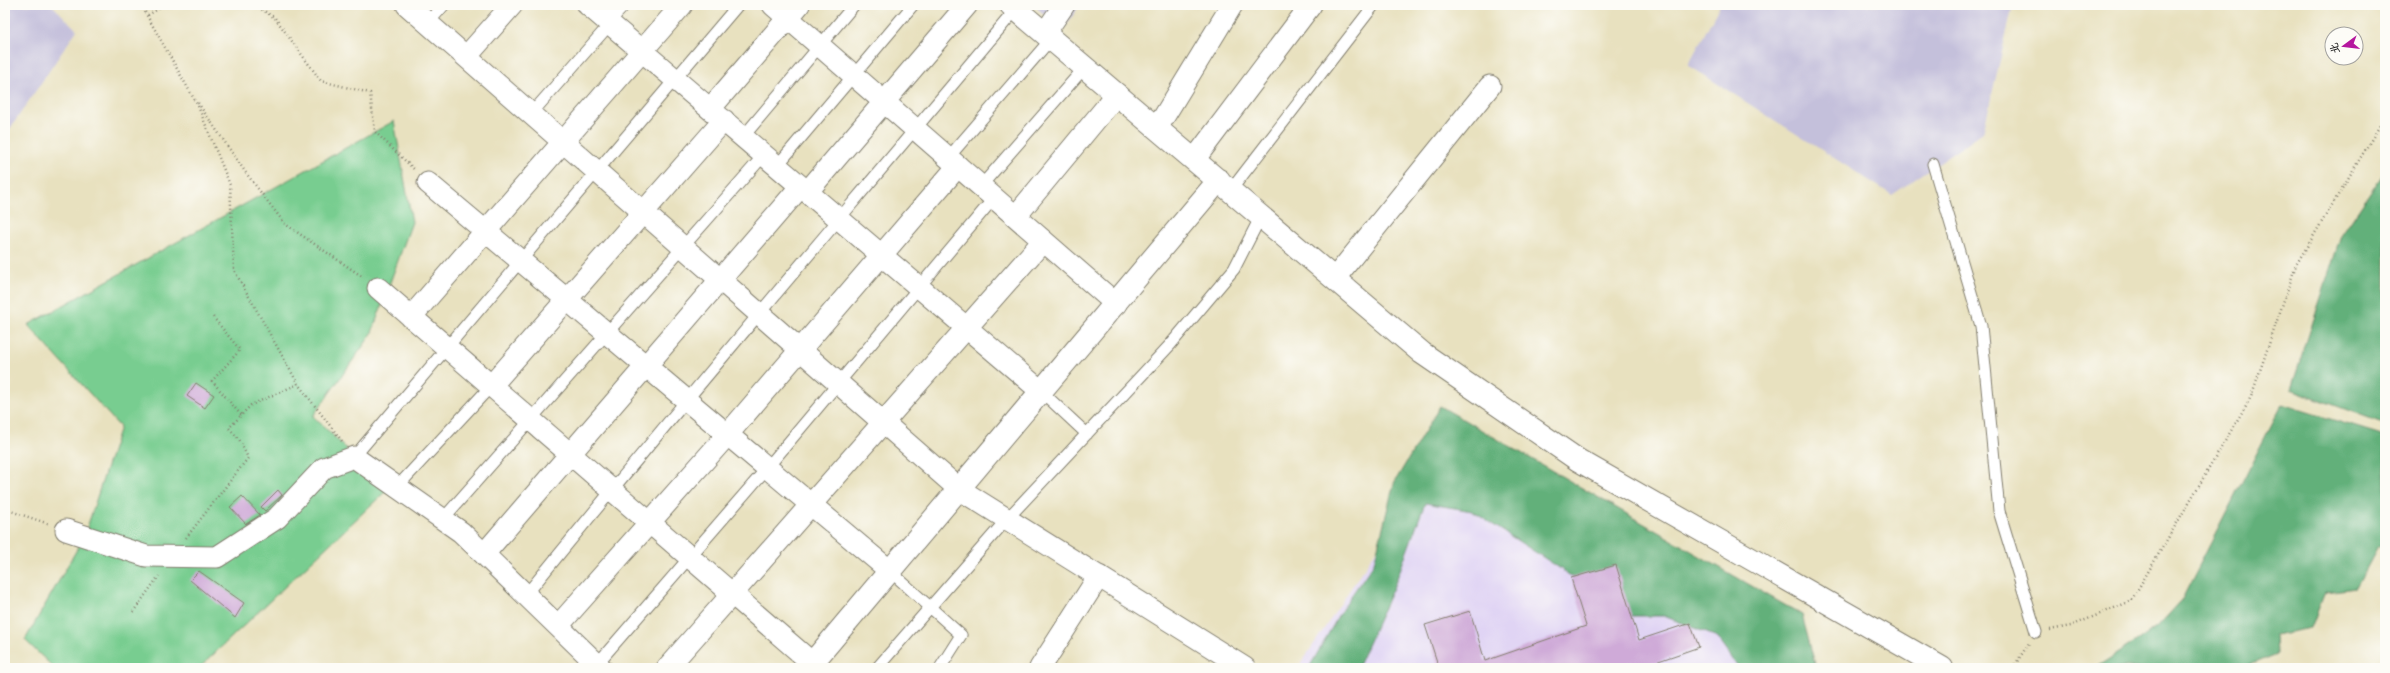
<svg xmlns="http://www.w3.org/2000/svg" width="2390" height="673" viewBox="0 0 2390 673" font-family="Caveat,'LXGW WenKai TC',sans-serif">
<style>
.built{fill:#e0d4f4}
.industrial{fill:#c4c0db}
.green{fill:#78cd90;stroke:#4a7456}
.forest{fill:#62b07a;stroke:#3f664b}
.building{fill:#cfaad8}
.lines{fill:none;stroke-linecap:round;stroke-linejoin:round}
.service-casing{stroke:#827e6e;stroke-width:13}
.minor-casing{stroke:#827e6e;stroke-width:23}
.tertiary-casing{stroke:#827e6e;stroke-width:24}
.path{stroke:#827e6e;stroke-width:2.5;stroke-dasharray:1 3;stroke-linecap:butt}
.service{stroke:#fff;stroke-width:11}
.minor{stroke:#fff;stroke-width:21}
.tertiary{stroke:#fff;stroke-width:22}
</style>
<rect width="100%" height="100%" fill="#fdfcf7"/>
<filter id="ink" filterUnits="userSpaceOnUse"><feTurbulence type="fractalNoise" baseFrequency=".025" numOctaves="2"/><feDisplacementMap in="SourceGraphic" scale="8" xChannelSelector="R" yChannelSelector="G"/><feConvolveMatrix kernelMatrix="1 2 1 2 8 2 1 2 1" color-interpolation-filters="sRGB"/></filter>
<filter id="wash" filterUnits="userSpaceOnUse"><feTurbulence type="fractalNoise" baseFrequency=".012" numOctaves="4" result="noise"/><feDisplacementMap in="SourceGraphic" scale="16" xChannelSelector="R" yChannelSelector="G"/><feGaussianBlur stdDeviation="0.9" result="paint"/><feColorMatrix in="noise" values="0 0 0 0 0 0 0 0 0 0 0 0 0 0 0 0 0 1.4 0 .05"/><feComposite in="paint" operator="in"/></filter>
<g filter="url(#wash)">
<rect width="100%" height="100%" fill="#e8e1bf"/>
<path class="built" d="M1447,444L1795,668H1298Z"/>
<path class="industrial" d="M5,5H52L77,30L5,136Z
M1033,5H1080L1063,30Z
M1720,5H2013L1983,132L1892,195L1688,65Z"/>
<path class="green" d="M394,121L412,222L371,335L313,416L388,489L199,668H54L25,640L84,537L120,427L28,325Z"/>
<path class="forest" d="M2385,171V424L2291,389L2341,236Z
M2282,404L2385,436V547H2378L2356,588L2325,592L2311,628L2275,635L2276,654L2242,668H2095L2156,628L2181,601Z
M1440,406L1802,615L1816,668H1739L1717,637L1664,616H1628L1555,565L1472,511L1425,503L1396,581L1357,668H1309L1344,606L1374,563L1394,483Z"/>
<g id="blocks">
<path class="building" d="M196,383L214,395L205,408L187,396Z
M278,490L282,495L265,511L261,507Z
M242,496L260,515L246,524L230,507Z
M1616,565L1639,640L1690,623L1699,647L1647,665V668H1439L1425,625L1470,611L1485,661L1586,626L1571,578Z
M199,571L244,603L235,618L190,580Z"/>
</g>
</g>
<g filter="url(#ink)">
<use href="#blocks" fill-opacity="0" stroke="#827e6e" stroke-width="1"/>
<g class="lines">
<g class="service-casing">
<path id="service" d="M428,23L444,5
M531,114L610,24
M743,137L854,5
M948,158L1051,39
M1933,164L1981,326L1999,511L2036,632
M777,166L913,5
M981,186L1085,67
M1231,190L1374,5
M1042,392L1087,434
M354,457L738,5
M397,487L491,386
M443,519L764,155
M890,571L961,635L940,668
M526,595C686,397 853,204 1016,9
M597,664L767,468L994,198
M877,668L1007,519L1170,345L1234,269L1261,216"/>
</g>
<g class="minor-casing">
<path id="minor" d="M407,5L959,489L1245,668
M588,5L1042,392
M773,5L1116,304
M605,19L618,5
M1045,33L1064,5
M466,57L512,5
M710,109L799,5
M1157,128L1232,5
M1194,160L1311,5
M428,183L890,571
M808,191L967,5
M1016,216L1117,94
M1335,278L1490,86
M378,288L818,668
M411,317L682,5
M491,386L724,120
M66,530L146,556L217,557L277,518L324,468L354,457L461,532L601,668
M484,554L801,186
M558,626L728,434L958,166
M667,668L1043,241
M1040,668L1099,576"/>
</g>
<g class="tertiary-casing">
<path id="tertiary" d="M1011,5L1422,353L1578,460L1942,668
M808,668L1219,180"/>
</g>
<path class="path" d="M141,5L198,106L230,185L234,270L298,384L342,441
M255,5L275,18L321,81L370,93L375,132L415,170
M148,15L165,5
M198,103L246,173L285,224L363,277
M213,317L240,350L212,381L241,415
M5,509L49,524
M186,538L248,458L239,439L229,428L251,405L298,384
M133,612L159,576
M2050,630L2071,626L2131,601L2251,397L2296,265L2385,117
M2013,668L2029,643"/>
<use href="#service" class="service"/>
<use href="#minor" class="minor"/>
<use href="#tertiary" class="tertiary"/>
</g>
</g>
<rect width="2390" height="673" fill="none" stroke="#fdfcf7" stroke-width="20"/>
<g transform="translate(2344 46) rotate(255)"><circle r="19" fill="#fdfcf7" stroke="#a3a29f"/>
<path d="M0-3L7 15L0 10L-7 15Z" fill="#b5179e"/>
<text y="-6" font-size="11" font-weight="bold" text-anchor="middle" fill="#1c1c1c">北</text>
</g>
</svg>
